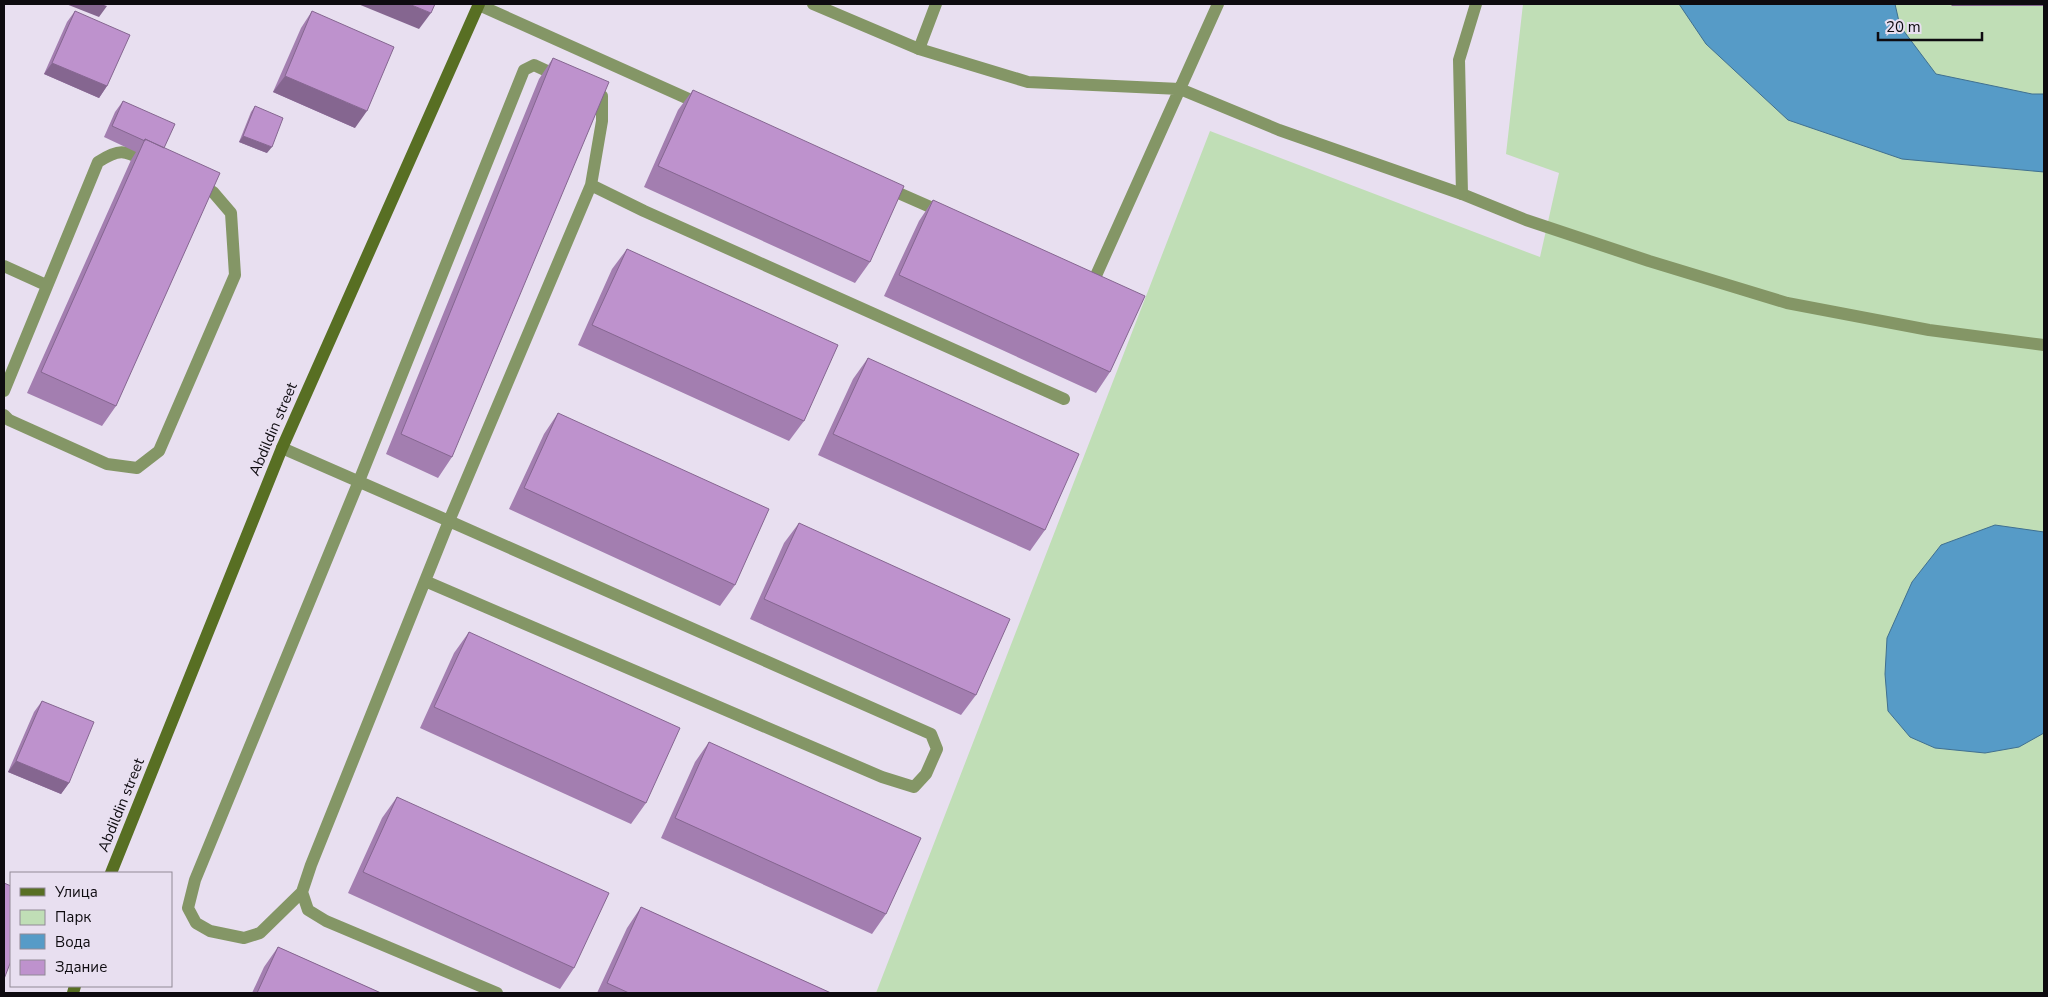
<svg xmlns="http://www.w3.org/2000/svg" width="2048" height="997" viewBox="0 0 2048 997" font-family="'Nunito Sans',sans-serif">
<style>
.green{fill:#c0deb6}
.water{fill:#569bc7;stroke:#407090}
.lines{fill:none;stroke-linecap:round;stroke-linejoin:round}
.lane{stroke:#849666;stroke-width:12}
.street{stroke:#849666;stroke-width:12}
.secondary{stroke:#586f23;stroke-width:12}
.wall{fill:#a37eb0}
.shaded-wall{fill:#856690}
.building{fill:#be92cd;stroke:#856690}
.labels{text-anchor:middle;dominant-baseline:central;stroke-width:4;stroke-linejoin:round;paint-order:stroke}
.street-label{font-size:15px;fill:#0e0b10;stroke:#e8dff0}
</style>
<rect width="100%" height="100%" fill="#e8dff0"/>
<path class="green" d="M1523,4H2044V993H876L1210,131L1540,257L1559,173L1506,154Z"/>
<path class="water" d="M1679,4H1895L1900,26L1936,74L2032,94H2044V172L1902,159L1788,120L1706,44Z
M1995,525L2044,532V733L2019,747L1985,753L1935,748L1910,737L1888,711L1885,674L1887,638L1912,582L1941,545Z"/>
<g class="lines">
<path class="lane" d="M1476,4L1459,60L1462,194L1526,220L1649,261L1787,303L1929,330L2044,345
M919,49L936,4
M590,91L602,96V121L591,185
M4,266L46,285
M4,391L98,162C121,147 125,151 148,162
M4,415L9,420L107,464L137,468L159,451L235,275L231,213L213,192L198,185
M282,448L449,521L311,865L302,892L308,910L326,921L497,993
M425,581L882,777L914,787L926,774L937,749L931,734L449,521L591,185L644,211L1064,399
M302,892L260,933L244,938L210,931L196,923L188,908L195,880L359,481L524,70L534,65L560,77"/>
<path class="street" d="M813,4L919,49L1028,82L1180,89L1279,130L1462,194
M479,5L702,105
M887,188L944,213
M1086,277L1094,280L1218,4"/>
<path class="secondary" d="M111,873L282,448L479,4
M73,993L75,986"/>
</g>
<path class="wall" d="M75,11L107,86L99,98L44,74L67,22Z
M312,11L355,128L273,92L301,28Z
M553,58L452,457L438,478L386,454L539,79Z
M693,90L870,262L855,283L644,187L678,110Z
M123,101L164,148L116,406L102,426L27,393L131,160L136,152L104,137L115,112Z
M255,106L267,153L239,142L251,112Z
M933,200L1110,372L1096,393L884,296L919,221Z
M627,249L804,421L789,441L578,345L612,269Z
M868,358L1045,530L1030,551L818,455L853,379Z
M558,413L735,585L720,606L509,509L544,434Z
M799,523L976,695L961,715L750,619L784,543Z
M469,632L646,803L631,824L420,728L454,653Z
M42,701L69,783L61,794L8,772L34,712Z
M709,742L886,914L872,934L661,838L695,762Z
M397,797L574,968L560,989L348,893L382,818Z
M641,907L831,993H597L627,928Z
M278,947L381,993H252L264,967Z"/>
<path class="shaded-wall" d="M66,4H101L107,6L99,17Z
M358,4H409L431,13L419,29Z
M1953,4H2044V6H1951Z
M52,63L107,86L99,98L44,74Z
M285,76L367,111L355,128L273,92Z
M243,136L272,147L267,153L239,142Z
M16,761L69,783L61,794L8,772Z"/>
<path class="building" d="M409,4H435L431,13Z
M75,11L130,35L107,86L52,63Z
M312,11L394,47L367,111L285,76Z
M553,58L609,82L452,457L401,434Z
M693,90L904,186L870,262L658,166Z
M123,101L175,124L164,148L145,139V141L112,126Z
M255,106L283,118L272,147L243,136Z
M145,139L220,173L116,406L41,372Z
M933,200L1145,296L1110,372L899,275Z
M627,249L838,345L804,421L592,325Z
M868,358L1079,454L1045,530L833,434Z
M558,413L769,509L735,585L524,488Z
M799,523L1010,619L976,695L764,599Z
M469,632L680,728L646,803L434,707Z
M42,701L94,722L69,783L16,761Z
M709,742L921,838L886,914L675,818Z
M397,797L609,893L574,968L363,872Z
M4,883L11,886V961L4,979Z
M641,907L831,993H629L607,983Z
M278,947L381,993H257Z"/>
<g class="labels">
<g class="street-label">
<text transform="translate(273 429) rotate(-67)">Abdildin street</text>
<text transform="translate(121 805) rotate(-68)">Abdildin street</text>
</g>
</g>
<rect width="2048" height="997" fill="none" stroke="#0e0b10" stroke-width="10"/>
<rect x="10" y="872" width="162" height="115" fill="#e8dff0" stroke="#918a96"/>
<rect x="20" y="888" width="25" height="8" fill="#586f23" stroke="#918a96"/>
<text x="55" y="897" font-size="15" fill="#0e0b10">Улица</text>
<rect x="20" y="910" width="25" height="15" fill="#c0deb6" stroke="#918a96"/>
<text x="55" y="922" font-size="15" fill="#0e0b10">Парк</text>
<rect x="20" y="934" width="25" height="15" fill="#569bc7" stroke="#918a96"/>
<text x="55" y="947" font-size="15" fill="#0e0b10">Вода</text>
<rect x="20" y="960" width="25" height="15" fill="#be92cd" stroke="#918a96"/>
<text x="55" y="972" font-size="15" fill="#0e0b10">Здание</text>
<path d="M1878 32v8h104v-8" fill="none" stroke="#0e0b10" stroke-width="2.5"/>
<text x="1886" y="32" font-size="15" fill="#0e0b10" stroke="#e8dff0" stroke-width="4" paint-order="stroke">20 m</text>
</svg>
